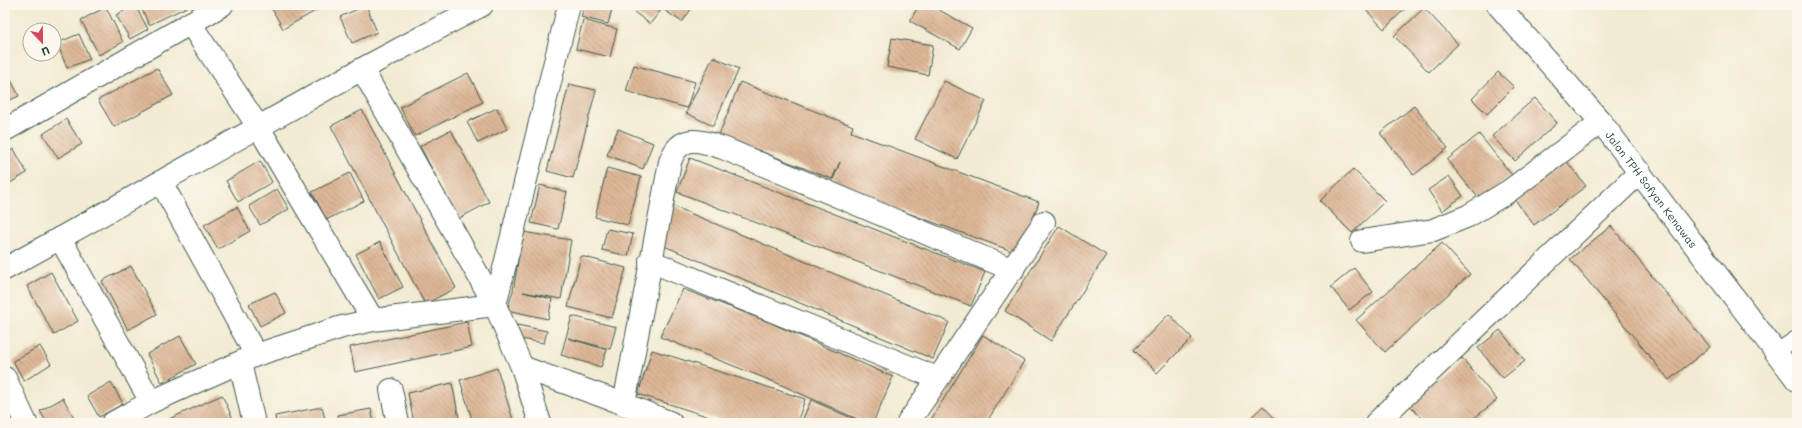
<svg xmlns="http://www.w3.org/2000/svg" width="1802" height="428" viewBox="0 0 1802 428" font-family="Mali,sans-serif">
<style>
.building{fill:url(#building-back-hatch)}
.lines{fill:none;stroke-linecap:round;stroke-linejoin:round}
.service-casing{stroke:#3f574c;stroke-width:17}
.minor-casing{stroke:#3f574c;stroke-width:24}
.service{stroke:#fff;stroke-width:15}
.minor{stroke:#fff;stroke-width:22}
.labels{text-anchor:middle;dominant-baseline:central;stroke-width:3.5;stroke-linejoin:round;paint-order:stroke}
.street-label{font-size:11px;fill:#1f3d34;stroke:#fbf7ec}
</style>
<defs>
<pattern id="building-back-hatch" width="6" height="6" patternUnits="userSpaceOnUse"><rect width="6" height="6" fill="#deb797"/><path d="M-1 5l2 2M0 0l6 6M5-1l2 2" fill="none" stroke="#b3967c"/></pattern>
</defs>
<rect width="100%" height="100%" fill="#fbf7ec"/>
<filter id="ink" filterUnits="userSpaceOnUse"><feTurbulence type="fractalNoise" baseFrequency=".025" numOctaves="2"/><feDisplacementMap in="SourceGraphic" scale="8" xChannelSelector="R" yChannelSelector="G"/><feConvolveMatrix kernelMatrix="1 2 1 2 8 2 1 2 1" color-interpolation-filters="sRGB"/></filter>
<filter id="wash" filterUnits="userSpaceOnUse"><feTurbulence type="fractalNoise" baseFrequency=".012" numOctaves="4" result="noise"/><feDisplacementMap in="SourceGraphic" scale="16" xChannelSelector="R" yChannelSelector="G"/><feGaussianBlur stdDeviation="0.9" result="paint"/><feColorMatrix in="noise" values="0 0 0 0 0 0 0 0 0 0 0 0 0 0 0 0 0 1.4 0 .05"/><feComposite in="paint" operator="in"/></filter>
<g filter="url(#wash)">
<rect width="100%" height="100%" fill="#f2ebd3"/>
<g id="blocks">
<path class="building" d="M135,5L148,29L130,39L116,15Z
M140,5H191L149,25Z
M275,5H326L283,29L271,7Z
M366,5L377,32L352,43L340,17Z
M585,5H613L608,24L581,17Z
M625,5H665L650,24Z
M667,5H694L682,22L664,10Z
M919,5H930L972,28L960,49L910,21Z
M1365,5H1409L1384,29L1363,7Z
M106,7L123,42L99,55L81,20Z
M1424,8L1458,44L1429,72L1394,36Z
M583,20L617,29L610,57L576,49Z
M79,34L90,59L67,68L57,43Z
M892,38L933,45L928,75L887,67Z
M713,57L739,69L713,126L686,113Z
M634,65L695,82L687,108L626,91Z
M5,68L19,96L5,102Z
M157,68L173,95L114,127L98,100Z
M1498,72L1514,87L1487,114L1472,99Z
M468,73L483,102L415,136L400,107Z
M944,81L986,101L957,159L915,139Z
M740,82L853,126L851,132L1039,202L1020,254L831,185L840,162L832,179L719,135Z
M569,84L596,90L573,178L547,171Z
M1535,98L1557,123L1515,161L1492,136Z
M1414,106L1448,148L1414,175L1380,133Z
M497,108L507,129L478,143L467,122Z
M362,110L456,288L425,304L331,126Z
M66,119L82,144L58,158L43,134Z
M618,129L653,143L643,169L607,155Z
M451,130L489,202L458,219L420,146Z
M1479,134L1512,175L1481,201L1447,160Z
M14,149L27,173L5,186V154Z
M690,158L985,272L971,306L677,192Z
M1564,158L1586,186L1534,225L1513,197Z
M260,161L272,182L238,202L226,181Z
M607,168L641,177L628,225L595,217Z
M1353,169L1385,201L1352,233L1320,201Z
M350,173L364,201L326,220L312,192Z
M1449,176L1463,196L1442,211L1428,190Z
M540,185L567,192L558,229L531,223Z
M277,189L289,209L260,225L249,206Z
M673,206L949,322L933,359L657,243Z
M237,207L250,231L218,249L204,225Z
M1059,226L1106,255L1051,341L1005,311Z
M1611,226L1710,347L1669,380L1570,259Z
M607,229L633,234L628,256L602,250Z
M523,232L571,240L561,299L523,292L552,299L548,319L507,310L513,291Z
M380,242L403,287L379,299L356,254Z
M1442,243L1470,274L1385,352L1356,320Z
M581,256L626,268L612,318L568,307Z
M131,266L157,314L128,330L102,281Z
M1354,268L1373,292L1349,310L1331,287Z
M51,272L78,321L54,335L27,286Z
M683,289L769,322L893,377L873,423H866L777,383L660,337Z
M275,292L286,313L260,326L249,304Z
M1169,314L1192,338L1157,373L1134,350Z
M572,316L616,327L610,349L568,338L607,350L601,367L561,355Z
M467,322L472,347L355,372L350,347Z
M517,325L547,331L544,343L515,338Z
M1500,330L1525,361L1503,378L1478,348Z
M983,335L1024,361L1009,386L986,423H929Z
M180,336L196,364L162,383L147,354Z
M40,346L51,364L24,381L13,361Z
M652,350L805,399L797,423H728L638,394Z
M1462,358L1497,400L1468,423H1425L1407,402Z
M497,368L514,423H473L460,380Z
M111,382L123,404L99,417L87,396Z
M452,383L460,423H414L408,393Z
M222,395L233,419L224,423H168L167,420Z
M63,398L76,421L72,423H47L40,411Z
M811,400L840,413L864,423H801Z
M1263,406L1279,423H1245Z
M322,407L326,423H276L275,416Z
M371,409L374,423H339L338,415Z"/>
</g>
</g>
<g filter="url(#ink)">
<use href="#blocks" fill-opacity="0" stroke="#3f574c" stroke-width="1"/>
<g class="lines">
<g class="service-casing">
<path id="service" d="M1776,352L1797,338"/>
</g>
<g class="minor-casing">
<g id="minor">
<path id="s1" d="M1498,5L1601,122L1797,380"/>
<path d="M190,23L259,128L373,320"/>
<path d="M362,69L495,305L522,367L540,423"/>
<path d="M5,130L222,5"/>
<path d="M161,182L256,355"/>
<path d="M60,238L151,402"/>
<path d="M1362,241L1433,230L1468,216L1509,191L1601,122"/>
<path d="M650,261L937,378"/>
<path d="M5,269L362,69L482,5"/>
<path d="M240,363L254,423"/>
<path d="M522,367L624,404"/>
<path d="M5,378L26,423"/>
<path d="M391,390L398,423"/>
<path d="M113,423L151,402L256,355L342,327L373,320L495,305L569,5"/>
<path d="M671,423L624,404L670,162C680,133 699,140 723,148L1013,270"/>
<path d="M908,423L1044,222"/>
<path d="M1376,423L1640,172"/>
</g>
</g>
<use href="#service" class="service"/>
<use href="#minor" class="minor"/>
</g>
</g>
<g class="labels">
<g class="street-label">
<text stroke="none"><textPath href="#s1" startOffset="240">Jalan TPH Sofyan Kenawas</textPath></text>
</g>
</g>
<rect width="1802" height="428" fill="none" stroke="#fbf7ec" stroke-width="20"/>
<g transform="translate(42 42) rotate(158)"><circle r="19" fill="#fbf7ec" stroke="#a3ada2"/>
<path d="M0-3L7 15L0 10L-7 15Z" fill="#d1495b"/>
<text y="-6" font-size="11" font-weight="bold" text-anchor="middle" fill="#1f3d34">U</text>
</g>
</svg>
